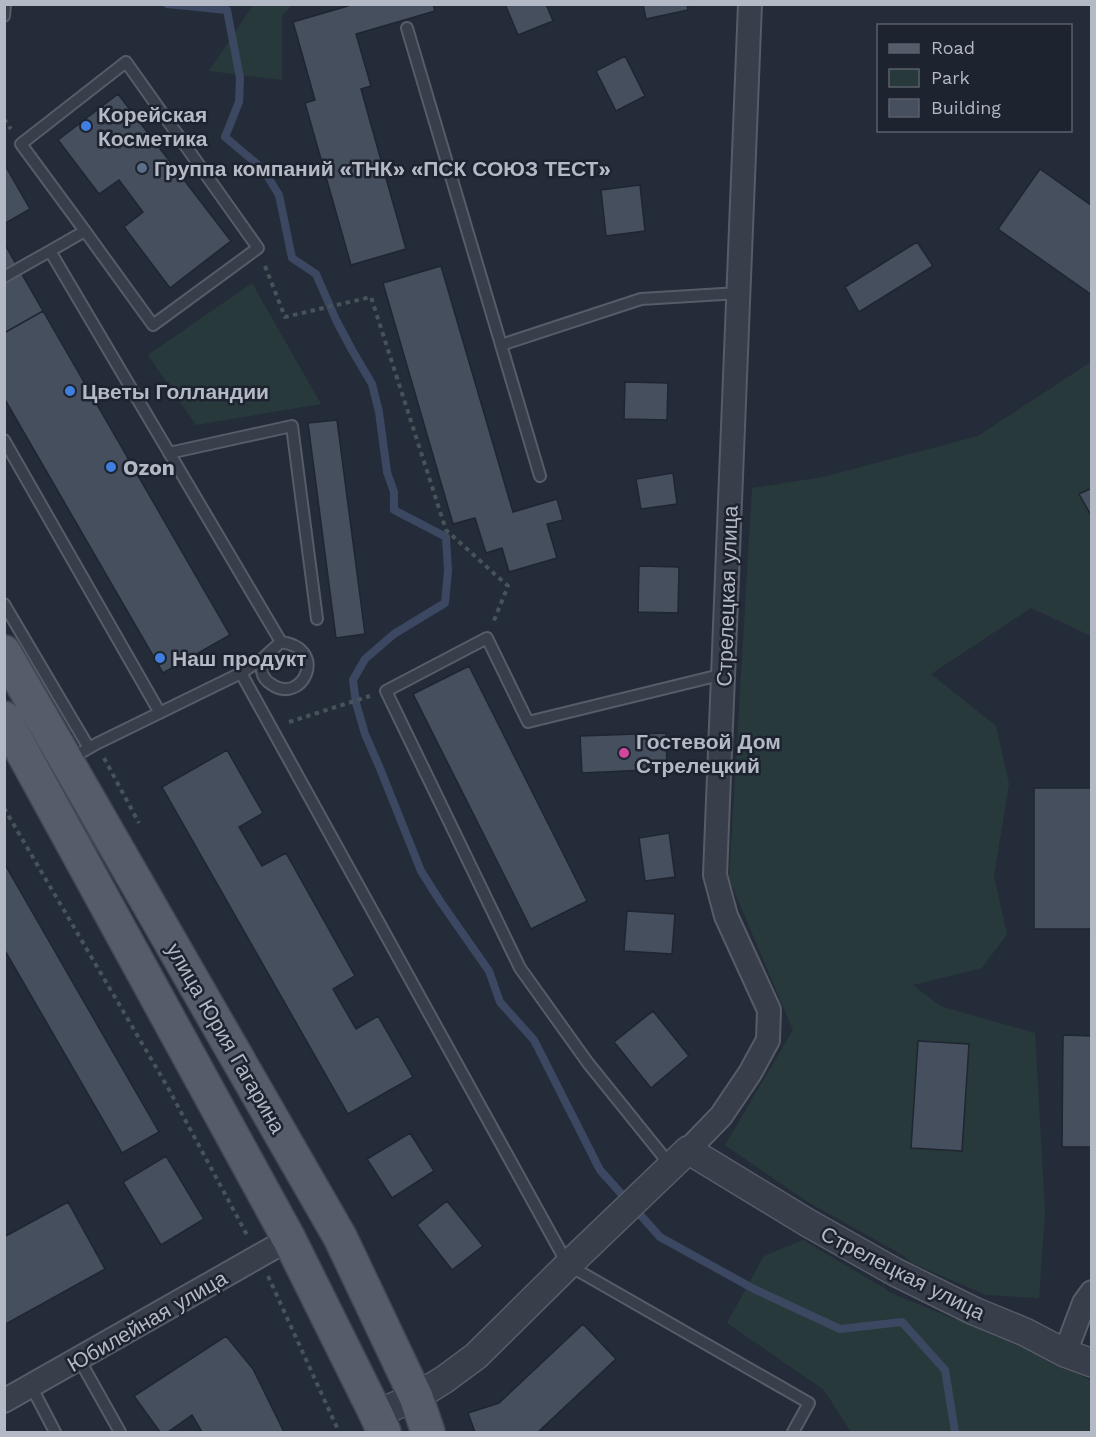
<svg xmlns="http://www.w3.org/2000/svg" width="1096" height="1437" viewBox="0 0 1096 1437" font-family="'Work Sans',sans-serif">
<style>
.green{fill:#28393b}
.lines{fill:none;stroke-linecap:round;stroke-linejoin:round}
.stream{stroke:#3c4861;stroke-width:8}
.building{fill:#464f5e;stroke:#1f2531;stroke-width:1.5}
.service-casing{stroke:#565c68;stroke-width:14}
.minor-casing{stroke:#565c68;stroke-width:26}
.tertiary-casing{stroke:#565c68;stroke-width:30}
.primary-casing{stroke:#414753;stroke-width:36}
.path{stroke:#445458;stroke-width:4;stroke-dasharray:4.5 4.5;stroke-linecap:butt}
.service{stroke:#383e4a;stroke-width:10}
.minor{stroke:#383e4a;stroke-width:22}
.tertiary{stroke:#383e4a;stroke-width:27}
.primary{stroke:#565d6a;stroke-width:33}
.shop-dot{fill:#3f7fe0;stroke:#1d232f;stroke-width:2}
.service-dot{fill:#5c6f8a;stroke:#1d232f;stroke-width:2}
.hotel-dot{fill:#d1479c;stroke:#1d232f;stroke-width:2}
.labels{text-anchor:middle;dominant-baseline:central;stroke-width:5;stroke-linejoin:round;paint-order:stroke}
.poi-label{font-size:21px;font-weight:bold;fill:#b4b9c6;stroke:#1d232f;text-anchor:start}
.street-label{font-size:21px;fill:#b4b9c6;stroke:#1d232f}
</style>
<rect width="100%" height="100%" fill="#252c39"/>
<path class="green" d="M253,5H292L282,16V80L209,71Z
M252,283L321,404L196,425L148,355Z
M1091,362V636L1031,608L931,674L996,726L1009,784L994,876L1007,934L982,968L913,985L940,1006L1035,1033L1045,1212L1039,1298L986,1295L912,1263L900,1253L883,1287L889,1292L951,1318L1012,1337L1091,1381V1432H851L824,1390L727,1323L764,1256L803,1240L882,1287L899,1253L806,1201L725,1145L793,1030L729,879L752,488L823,477L978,436Z"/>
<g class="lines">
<path class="stream" d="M167,4L227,10L240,78L239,102L225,137L263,169L279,195L292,258L316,274L336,320L352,350L372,384L379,412L387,472L394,492V510L446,537L448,571L445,603L394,634L365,659L353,680L356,703L365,734L379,766L421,871L440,901L489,971L500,1002L534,1040L600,1170L660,1237L754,1289L840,1329L902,1322L945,1370L955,1432"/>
</g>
<path class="building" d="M347,4H433L435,11L356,34L371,86L361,89L406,249L351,265L305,103L315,100L293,22L348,6Z
M505,4H546L553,21L518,35Z
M643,4H687L688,10L646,19Z
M625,56L645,96L616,111L596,71Z
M118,94L231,241L170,288L124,227L143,212L119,180L99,194L58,140Z
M6,167L30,209L4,224V168Z
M1040,169L1092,206V295L998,229Z
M640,185L645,231L606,236L601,190Z
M917,242L933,266L859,312L845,287Z
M4,243L43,311L4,333Z
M441,266L513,512L557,499L563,520L547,524L557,558L509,572L502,548L486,553L475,518L453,524L383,283Z
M43,311L230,635L163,673L4,398V333Z
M625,382L668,383L667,420L624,419Z
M337,420L365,634L336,638L308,423Z
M673,473L677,504L641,509L636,479Z
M1092,488V517L1079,494Z
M639,566L679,567L678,613L638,612Z
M469,666L587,901L531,929L413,694Z
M666,733L667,769L582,773L580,736Z
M227,750L263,813L239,827L262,866L286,853L355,976L333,989L356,1029L378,1016L413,1077L348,1114L162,787Z
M1034,788H1092V929H1034Z
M669,833L675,877L645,881L639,838Z
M4,863L159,1132L122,1153L4,949Z
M627,911L675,914L672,954L624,951Z
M653,1011L689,1056L651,1088L614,1042Z
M1063,1035L1092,1036V1147H1062Z
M918,1041L969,1044L962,1151L911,1148Z
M410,1133L434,1171L392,1198L367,1159Z
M166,1156L204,1219L161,1245L123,1182Z
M447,1201L483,1246L452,1270L417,1225Z
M68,1202L105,1269L4,1325V1237Z
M583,1324L616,1359L538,1432H475L468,1413L499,1403Z
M226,1336L253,1369L284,1432H202L192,1415L168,1432H160L134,1396Z"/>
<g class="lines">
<g class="service-casing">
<path id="service" d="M4,16L5,4
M407,28L540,476
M50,251L85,231L21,144L126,62L258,248L153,325L85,231
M4,277L50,251L281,642L262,659L241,673L96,744L70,759
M501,345L641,299L739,293
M4,440L160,713
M169,453L292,426L317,619
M4,604L89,748
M262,659C261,669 261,678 271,684C302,706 330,649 281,642
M241,673L568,1265L809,1403L793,1432
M671,1166L588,1063L520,968L386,691L487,638L528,722L724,674
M79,1359L120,1432
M31,1386L55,1432"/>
</g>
<g class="minor-casing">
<path id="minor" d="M688,1150L721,1116L750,1073L768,1040L769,1010L726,916L715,875L750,4
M1065,1353L1084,1303L1092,1292
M4,1401L289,1239"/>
</g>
<g class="tertiary-casing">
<path id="tertiary" d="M376,1414L416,1397L445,1379L476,1356L568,1265L688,1150L808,1223L895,1272L974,1311L1025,1332L1065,1353L1092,1363"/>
</g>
<g class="primary-casing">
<path id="primary" d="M4,652L340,1237L416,1397L428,1432
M4,718L289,1239L376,1414L384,1432"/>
</g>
<path class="path" d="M4,119L11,129
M265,266L285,317L371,297L446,530L508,586L493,623
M289,722L370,696
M104,758L139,823
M4,808L167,1086L247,1235
M268,1276L339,1432"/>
<use href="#service" class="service"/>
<use href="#minor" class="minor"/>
<use href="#tertiary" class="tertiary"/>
<use href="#primary" class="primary"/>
</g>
<g class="shop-dot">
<circle cx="86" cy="126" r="6"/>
<circle cx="70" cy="391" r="6"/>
<circle cx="111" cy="467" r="6"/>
<circle cx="160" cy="658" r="6"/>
</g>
<circle class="service-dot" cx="142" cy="168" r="6"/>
<circle class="hotel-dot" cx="624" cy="753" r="6"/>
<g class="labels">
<g class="poi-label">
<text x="98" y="114">Корейская<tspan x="98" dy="24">Косметика</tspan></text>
<text x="154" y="168">Группа компаний «ТНК» «ПСК СОЮЗ ТЕСТ»</text>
<text x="82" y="391">Цветы Голландии</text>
<text x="123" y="467">Ozon</text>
<text x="172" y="658">Наш продукт</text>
<text x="636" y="741">Гостевой Дом<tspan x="636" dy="24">Стрелецкий</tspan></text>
</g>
<g class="street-label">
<text transform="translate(727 596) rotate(-88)">Стрелецкая улица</text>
<text transform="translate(226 1038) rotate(60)">улица Юрия Гагарина</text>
<text transform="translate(903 1273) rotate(27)">Стрелецкая улица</text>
<text transform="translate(147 1321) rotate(-30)">Юбилейная улица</text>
</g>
</g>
<rect width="1096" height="1437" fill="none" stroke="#b4b9c6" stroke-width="12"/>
<rect x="877" y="24" width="195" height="108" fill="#1d232f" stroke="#595f6b" stroke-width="1.5"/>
<rect x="889" y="44" width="30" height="9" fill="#565d6a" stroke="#595f6b" stroke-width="1.5"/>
<text x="931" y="54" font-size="18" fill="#b4b9c6">Road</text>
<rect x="889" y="69" width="30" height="18" fill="#28393b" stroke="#595f6b" stroke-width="1.5"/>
<text x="931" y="84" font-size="18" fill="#b4b9c6">Park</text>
<rect x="889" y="99" width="30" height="18" fill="#464f5e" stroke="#595f6b" stroke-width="1.5"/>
<text x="931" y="114" font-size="18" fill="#b4b9c6">Building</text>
</svg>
